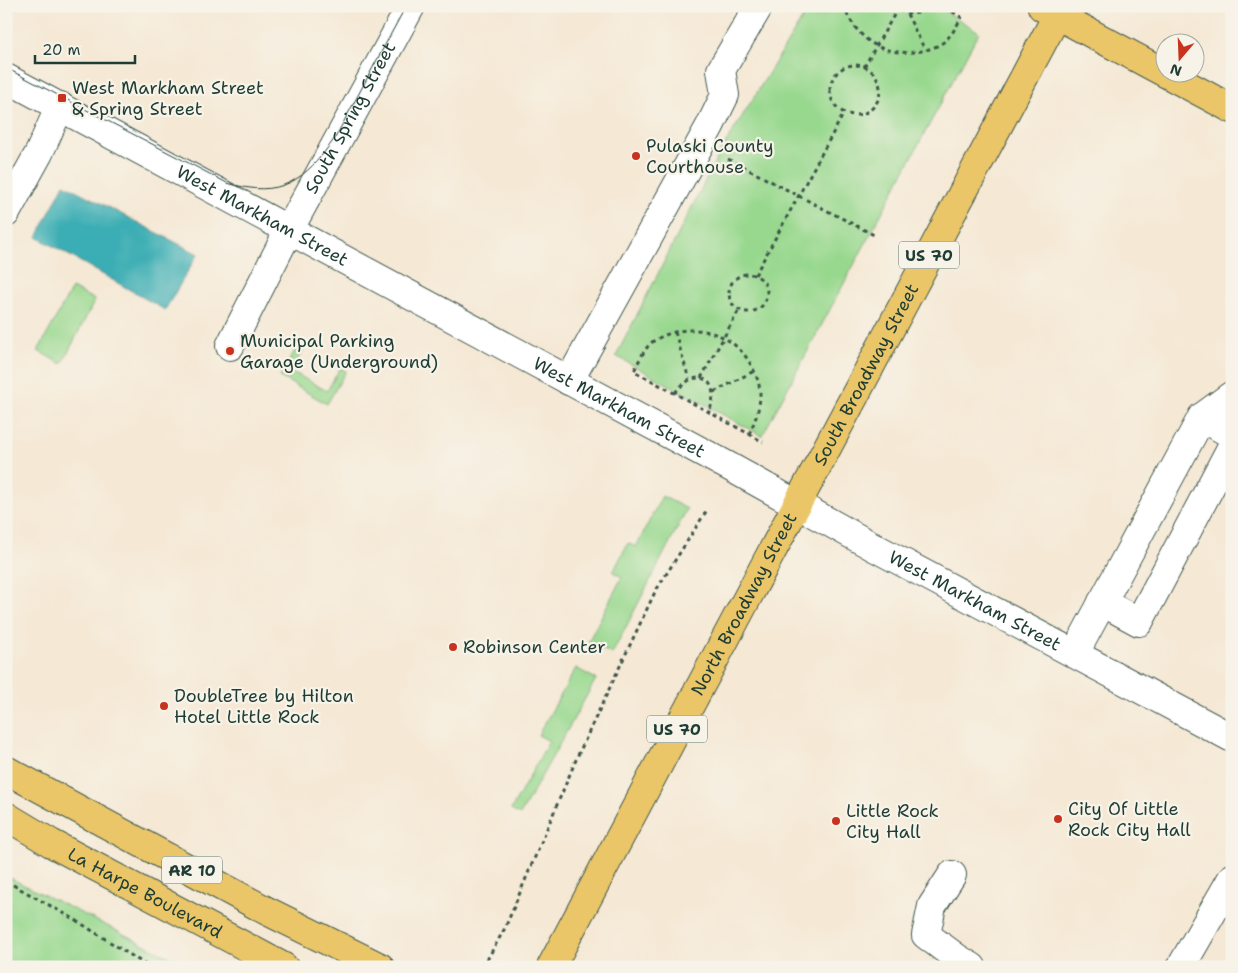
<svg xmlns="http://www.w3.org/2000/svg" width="1238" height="973" viewBox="0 0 1238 973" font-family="'Shantell Sans',sans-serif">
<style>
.green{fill:#98d88e;stroke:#5c8a61}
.water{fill:#3badb4;stroke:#2d7574}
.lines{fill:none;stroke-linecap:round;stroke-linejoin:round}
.minor-casing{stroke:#3f574c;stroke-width:30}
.major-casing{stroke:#3f574c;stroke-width:30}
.path{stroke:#3f574c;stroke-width:3;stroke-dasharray:4 4;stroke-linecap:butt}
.minor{stroke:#fff;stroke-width:28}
.major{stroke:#ebc669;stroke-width:28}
.tram{stroke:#1f3d34;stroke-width:1}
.poi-dot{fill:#c8321e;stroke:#f7f3e8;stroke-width:2}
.labels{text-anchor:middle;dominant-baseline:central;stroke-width:4.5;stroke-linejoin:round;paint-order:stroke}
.shield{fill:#f7f3e8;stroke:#60746a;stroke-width:1}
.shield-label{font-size:16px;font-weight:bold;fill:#1f3d34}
.poi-label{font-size:18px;fill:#1f3d34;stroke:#f7f3e8;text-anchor:start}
.street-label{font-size:18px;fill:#1f3d34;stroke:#f7f3e8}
</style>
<rect width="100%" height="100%" fill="#f7f3e8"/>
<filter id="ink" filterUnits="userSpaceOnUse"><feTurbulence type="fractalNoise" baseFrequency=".02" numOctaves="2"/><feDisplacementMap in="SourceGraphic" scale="10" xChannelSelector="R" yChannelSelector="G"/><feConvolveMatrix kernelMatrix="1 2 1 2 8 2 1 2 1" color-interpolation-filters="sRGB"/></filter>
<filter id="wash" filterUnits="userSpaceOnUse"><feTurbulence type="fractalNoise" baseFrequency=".0096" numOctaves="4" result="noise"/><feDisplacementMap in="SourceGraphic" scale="20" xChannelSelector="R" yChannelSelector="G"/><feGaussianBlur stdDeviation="1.12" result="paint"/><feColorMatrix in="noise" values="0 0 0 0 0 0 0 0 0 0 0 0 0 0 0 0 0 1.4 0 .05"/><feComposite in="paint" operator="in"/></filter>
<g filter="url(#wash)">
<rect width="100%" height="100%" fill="#f5e8d4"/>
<path class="green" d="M810,6H937L979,32L762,436L616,356L719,154Z
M72,288L95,300L62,364L38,351Z
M299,343L305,347L291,371L327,391L340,368L346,371L327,404L280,377Z
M662,496L687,509L612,654L588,642L622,577L613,572L628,543L636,547Z
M576,668L596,679L520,815L511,810L549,741L538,735Z
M6,876L190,967H6Z"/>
<path class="water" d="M64,184L198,254L165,310L37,237Z"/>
</g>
<g filter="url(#ink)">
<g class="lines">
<g class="minor-casing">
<g id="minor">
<path id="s1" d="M6,78L730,467L872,546L1232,738"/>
<path d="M6,213L39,153L60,106"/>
<path id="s2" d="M230,346L289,230L411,6"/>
<path d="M569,381L710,126L725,95L721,70L759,6"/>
<path d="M1202,417L1232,395"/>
<path d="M1102,602L1139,622L1232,446"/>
<path d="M1075,653L1202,417L1232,435"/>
<path d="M952,875L932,906L926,935L957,958L972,967"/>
<path d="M1181,967L1232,878"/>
</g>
</g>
<g class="major-casing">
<g id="major">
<path d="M1042,7L1232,109"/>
<path d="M6,770L267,911L380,967"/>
<path id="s3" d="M6,816L51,843L284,967"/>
<path id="s4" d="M551,967L1062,6"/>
</g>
</g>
<path class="path" d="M843,6C850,21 860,37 875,45C894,56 929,55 946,40C952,34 958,25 961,17L943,6
M892,6C905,16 920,16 933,6
M845,11L874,6
M907,14L925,50
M830 90a25 25 0 1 1 50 0a25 25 0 1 1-50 0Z
M864,67L897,10
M728,159L874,235
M729 293a19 19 0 1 1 38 0a19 19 0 1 1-38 0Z
M755,275L844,113
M675,332L689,379
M701,378L739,310
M714,392L754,371
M675,393C696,365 723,379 709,412
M749,434C755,421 760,408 760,394C760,384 756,374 751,365C732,330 689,320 655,340C645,346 639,361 634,371L749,434L763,442
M6,881L74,919L149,967
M483,967L505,928L578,755L655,592L707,510"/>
<use href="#minor" class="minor"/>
<use href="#major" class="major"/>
<path class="tram" d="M6,68L227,183C281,199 304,181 335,138L406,6"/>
</g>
</g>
<g class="poi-dot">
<rect x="57" y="93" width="10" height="10" rx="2.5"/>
<circle cx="636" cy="156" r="5"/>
<circle cx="230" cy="351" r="5"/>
<circle cx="453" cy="647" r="5"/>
<circle cx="164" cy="706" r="5"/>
<circle cx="1058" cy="819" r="5"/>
<circle cx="836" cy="821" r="5"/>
</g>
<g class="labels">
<g class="shield">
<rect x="899" y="241.5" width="60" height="27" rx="4"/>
<rect x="647" y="715.5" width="60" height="27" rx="4"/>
<rect x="162" y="856.5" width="60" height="27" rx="4"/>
</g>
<g class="shield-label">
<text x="929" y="255">US 70</text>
<text x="677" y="729">US 70</text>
<text x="192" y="870">AR 10</text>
</g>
<g class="poi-label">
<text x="72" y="88">West Markham Street<tspan x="72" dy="21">&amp; Spring Street</tspan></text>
<text x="646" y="146">Pulaski County<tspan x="646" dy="21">Courthouse</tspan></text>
<text x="240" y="341">Municipal Parking<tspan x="240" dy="21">Garage (Underground)</tspan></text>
<text x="463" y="647">Robinson Center</text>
<text x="174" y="696">DoubleTree by Hilton<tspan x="174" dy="21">Hotel Little Rock</tspan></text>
<text x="1068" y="809">City Of Little<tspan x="1068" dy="21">Rock City Hall</tspan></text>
<text x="846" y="811">Little Rock<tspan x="846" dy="21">City Hall</tspan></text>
</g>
<g class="street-label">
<text stroke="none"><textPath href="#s2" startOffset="258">South Spring Street</textPath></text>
<text stroke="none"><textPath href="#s1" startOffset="291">West Markham Street</textPath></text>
<text stroke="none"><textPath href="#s4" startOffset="671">South Broadway Street</textPath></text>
<text stroke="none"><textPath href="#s1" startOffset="696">West Markham Street</textPath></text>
<text stroke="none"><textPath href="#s1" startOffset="1101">West Markham Street</textPath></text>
<text stroke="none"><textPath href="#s4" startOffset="411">North Broadway Street</textPath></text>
<text stroke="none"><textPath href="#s3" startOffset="159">La Harpe Boulevard</textPath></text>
</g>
</g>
<rect width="1238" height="973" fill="none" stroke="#f7f3e8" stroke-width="25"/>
<g transform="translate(1180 58) rotate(199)"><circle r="24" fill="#f7f3e8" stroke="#a1aaa0"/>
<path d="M0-4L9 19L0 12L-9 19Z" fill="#c8321e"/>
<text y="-8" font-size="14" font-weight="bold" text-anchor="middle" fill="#1f3d34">N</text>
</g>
<path d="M35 55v8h100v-8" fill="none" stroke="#1f3d34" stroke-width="2.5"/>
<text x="42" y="55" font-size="15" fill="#1f3d34" stroke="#f7f3e8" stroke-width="4" paint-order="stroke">20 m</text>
</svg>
